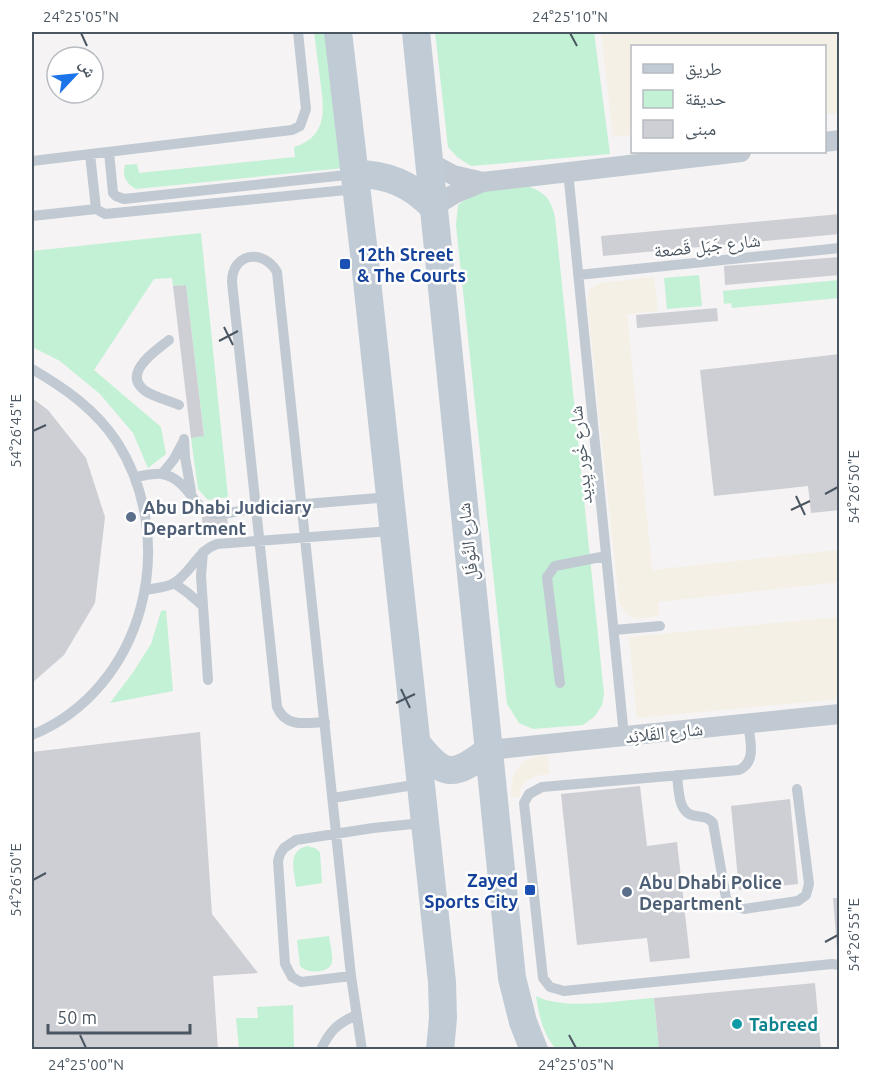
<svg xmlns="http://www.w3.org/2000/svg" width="871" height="1081" viewBox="0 0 871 1081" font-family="Ubuntu,'Noto Naskh Arabic',sans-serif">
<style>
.green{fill:#c3f1d5}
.sand{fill:#f5f0e5}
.building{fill:#cdcfd5}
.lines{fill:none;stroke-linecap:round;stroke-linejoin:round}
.lane{stroke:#c1cad2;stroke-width:10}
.street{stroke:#c1cad2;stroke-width:20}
.secondary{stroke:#c1cbd6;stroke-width:28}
.ticks{fill:none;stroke:#4a5661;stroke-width:2}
.transit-dot{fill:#1a4fb4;stroke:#fff;stroke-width:2}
.service-dot{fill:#5c6f8a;stroke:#fff;stroke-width:2}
.culture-dot{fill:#0f9aa8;stroke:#fff;stroke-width:2}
.labels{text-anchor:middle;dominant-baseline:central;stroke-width:5;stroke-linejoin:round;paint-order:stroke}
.street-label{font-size:18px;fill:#4a5661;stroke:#fff}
.transit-label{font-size:18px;font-weight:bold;fill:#164399;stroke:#fff;text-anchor:start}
.service-label{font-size:18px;font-weight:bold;fill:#4e5e75;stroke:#fff;text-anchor:start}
.culture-label{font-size:18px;font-weight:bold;fill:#0d838f;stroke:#fff;text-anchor:start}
.neatline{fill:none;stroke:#4a5661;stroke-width:2}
.ticks-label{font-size:15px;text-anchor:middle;fill:#4a5661}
</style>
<rect width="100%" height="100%" fill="#f5f3f3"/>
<path class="green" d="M314,32H327L344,168L136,189C126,183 122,177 125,165L137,164L139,173L295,157L294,147C329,136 324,108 320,79C318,63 316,47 314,32Z
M435,32H594L610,154L471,166L457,157L448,147Z
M527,186C546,193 550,198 555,217L604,694L602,705L595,716L583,725L533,729L519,723L507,704L456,225L458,205L475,192Z
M201,233L228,497L208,500L198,489L191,438L204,435L186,285L173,286L172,278L154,279L94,370L161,427L166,454L148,468L133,433L100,394L60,361L32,347V251Z
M699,275L702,306L667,309L664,278Z
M839,280V298L732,308L731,303L724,304L723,291Z
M166,610L173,691L110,703L134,671L151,644L161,611Z
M307,846L315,848L320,852L322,883L296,887C294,870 287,851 307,846Z
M329,936C330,943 334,959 331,965C325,974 306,973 300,966L297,940Z
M536,996C565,1011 621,1000 654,998L659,1049H556C543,1034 539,1016 536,996Z
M293,1005L294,1049H239L236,1018H258L257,1007Z"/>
<path class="sand" d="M601,32H839V113L825,114L824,46H632V135L613,137Z
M654,277L658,311L627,314L652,570L839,550V582L658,602L659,616C638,619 629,623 619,602L587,301L590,289L601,283Z
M839,617V699L637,718L629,637Z
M548,755L549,774C533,776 521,779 519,797H511C511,768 519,759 548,755Z"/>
<path class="building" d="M840,214V234L603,256L601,236Z
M840,257V275L725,285L724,266Z
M186,285L204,436L191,438L173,286Z
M717,308L718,321L637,328L636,315Z
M840,354V510L811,513L808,486L714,496L700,370Z
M32,398L48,410L86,458L105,517L95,603L64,655L32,683Z
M227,515L228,528L203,531L202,517Z
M200,732L212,914L258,973L213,976L218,1050H32V752Z
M640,786L647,846L677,842L690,958L650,962L647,938L577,945L561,794Z
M790,799L798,884L739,890L731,806Z
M833,898H840V949H837Z
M815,983L821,1050H659L654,998Z"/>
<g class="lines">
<path class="lane" d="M109,152L113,193L116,196L124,199L355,174
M90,154L96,209L105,214L356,189
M32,161L292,130L300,126L306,109L298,32
M568,171L624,736
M32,216L96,209
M578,275L840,248
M169,340C157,350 122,372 144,390C153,397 168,400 179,405
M32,369C65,388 96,410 117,442C180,542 145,688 32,735
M184,439L185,457L191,491
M162,474L174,459L183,442
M135,477C143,476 153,473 162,474C190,479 194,513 216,514C229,514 243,510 257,508C301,504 346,501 390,497
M203,552L201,576L208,680
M174,583L188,593L203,606
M146,590C155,588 166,588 174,583C192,572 197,551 217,544L391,531
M614,630L660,626
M560,683L547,577L555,566L606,556
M325,722C306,723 286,728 277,707L232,282C232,253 263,248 277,272L351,976L362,1050
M748,724C750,740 757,762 739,770L542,787L529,794L524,803L543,978L550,987L564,991L832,964L840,965
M677,775C679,789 677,814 696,816C704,817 708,817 713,823L726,898L732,906L744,909L798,901L806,895L809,884L797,789
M333,798L420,784
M351,976L301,982L292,977L285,964L278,861L280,854L284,848L296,840L373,828L423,823
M321,1050C329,1031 339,1022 357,1015"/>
<path class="street" d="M824,142L840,140
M429,162L453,175L483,182
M433,207L456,193L483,182L741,152
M489,750L840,714"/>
<path class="secondary" d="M338,32L365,262L442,982L443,1018L440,1050
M416,32L512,978L523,1022L534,1050
M355,174C387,174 411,184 433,207
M416,742C444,778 453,778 489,750"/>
</g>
<path class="ticks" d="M81,33L87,46M570,33L577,46M224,327L233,345M219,341L238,331M33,431L46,425M825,494L838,487M796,496L805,515M791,510L810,501M401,689L410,708M396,703L415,694M33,880L46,873M825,942L838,935M80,1035L86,1048M569,1035L576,1048"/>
<g class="transit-dot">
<rect x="339" y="258" width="12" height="12" rx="3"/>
<rect x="524" y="884" width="12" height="12" rx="3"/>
</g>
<g class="service-dot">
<circle cx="131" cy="517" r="6"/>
<circle cx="627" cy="892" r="6"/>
</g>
<circle class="culture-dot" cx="737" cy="1024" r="6"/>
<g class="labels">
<g class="street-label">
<text transform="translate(707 245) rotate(-6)">شارع جَبَل قَصعة</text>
<text transform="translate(580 455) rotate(-96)">شارع خُور يِدِيد</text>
<text transform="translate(467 542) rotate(-96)">شارع النَّوفَل</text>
<text transform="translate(664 732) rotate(-6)">شارع القَلائِد</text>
</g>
<g class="transit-label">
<text x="357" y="254">12th Street<tspan x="357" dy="21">&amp; The Courts</tspan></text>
<text x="518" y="880" text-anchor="end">Zayed<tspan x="518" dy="21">Sports City</tspan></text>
</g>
<g class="service-label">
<text x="143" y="507">Abu Dhabi Judiciary<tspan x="143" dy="21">Department</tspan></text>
<text x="639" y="882">Abu Dhabi Police<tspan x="639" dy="21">Department</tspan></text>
</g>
<g class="culture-label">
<text x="749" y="1024">Tabreed</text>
</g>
</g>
<rect width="871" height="1081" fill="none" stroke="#ffffff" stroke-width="66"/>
<rect x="631" y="45" width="195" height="108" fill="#ffffff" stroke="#b7bbc0" stroke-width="1.5"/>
<rect x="643" y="64" width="30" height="9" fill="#c1cbd6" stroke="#b7bbc0" stroke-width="1.5"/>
<text x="685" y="75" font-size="18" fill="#4a5661">طريق</text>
<rect x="643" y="90" width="30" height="18" fill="#c3f1d5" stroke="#b7bbc0" stroke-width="1.5"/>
<text x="685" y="105" font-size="18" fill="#4a5661">حديقة</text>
<rect x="643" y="120" width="30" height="18" fill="#cdcfd5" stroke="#b7bbc0" stroke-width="1.5"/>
<text x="685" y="135" font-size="18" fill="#4a5661">مبنى</text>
<g transform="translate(75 75) rotate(64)"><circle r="28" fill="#ffffff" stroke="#b7bbc0" stroke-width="1.5"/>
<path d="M0-4.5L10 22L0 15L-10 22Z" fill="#1a73e8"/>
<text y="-9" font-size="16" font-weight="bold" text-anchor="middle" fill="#4a5661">ش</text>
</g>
<path d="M48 1024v9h142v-9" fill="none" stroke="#4a5661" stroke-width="3"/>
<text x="57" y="1024" font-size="18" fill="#4a5661" stroke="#ffffff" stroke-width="4.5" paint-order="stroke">50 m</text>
<rect x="33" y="33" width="805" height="1015" class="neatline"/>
<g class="ticks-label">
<text x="81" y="22">24°25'05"N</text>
<text x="570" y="22">24°25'10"N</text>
<text transform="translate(16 431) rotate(-90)" y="5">54°26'45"E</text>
<text transform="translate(854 487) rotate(-90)" y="5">54°26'50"E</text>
<text transform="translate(16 880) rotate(-90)" y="5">54°26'50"E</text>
<text transform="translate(854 935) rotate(-90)" y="5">54°26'55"E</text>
<text x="86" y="1070">24°25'00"N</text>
<text x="576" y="1070">24°25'05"N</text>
</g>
</svg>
